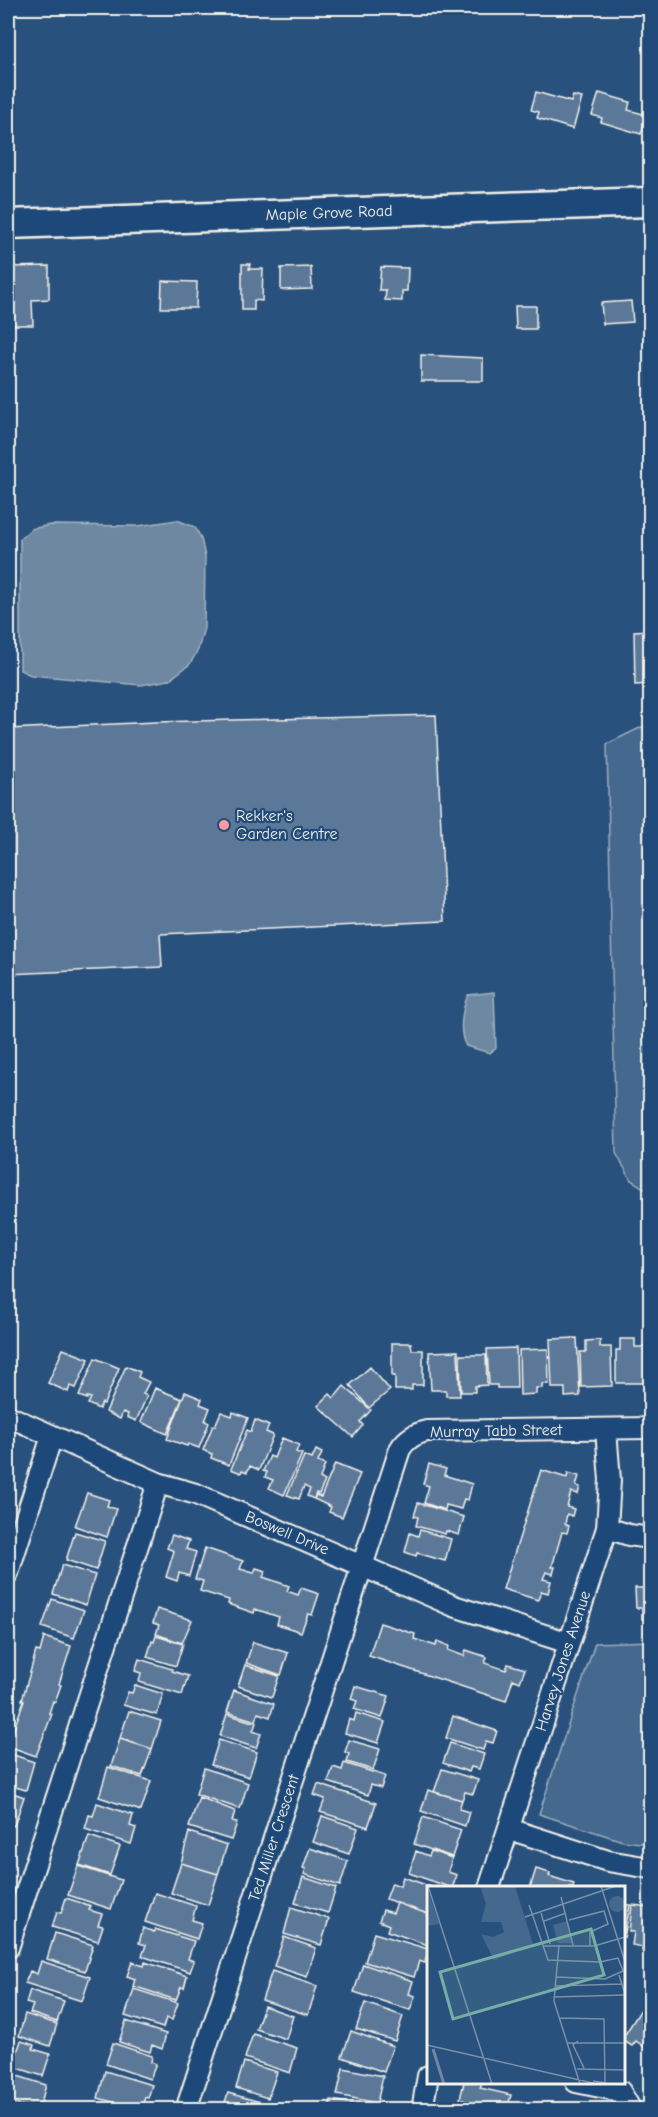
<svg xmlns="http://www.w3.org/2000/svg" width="658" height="2117" viewBox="0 0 658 2117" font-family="'Comic Neue',sans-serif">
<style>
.green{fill:#45688e;stroke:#9cacbb;stroke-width:1.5}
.water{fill:#6e88a2;stroke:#a4b2be;stroke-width:1.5}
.building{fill:#5b7899;stroke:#f4f1e8;stroke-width:1.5}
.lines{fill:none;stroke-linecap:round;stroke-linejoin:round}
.street-casing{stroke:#f4f1e8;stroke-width:24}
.secondary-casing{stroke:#f4f1e8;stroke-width:33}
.street{stroke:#1f4a7a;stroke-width:20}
.secondary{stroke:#1f4a7a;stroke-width:28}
.poi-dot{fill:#ff9aa2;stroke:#1f4a7a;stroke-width:2}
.labels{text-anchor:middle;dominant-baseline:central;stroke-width:4.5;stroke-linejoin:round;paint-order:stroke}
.street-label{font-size:16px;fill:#f4f1e8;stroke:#1f4a7a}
.poi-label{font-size:16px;fill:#f4f1e8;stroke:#1f4a7a;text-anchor:start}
.inset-river{fill:none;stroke:#6e88a2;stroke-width:3}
.inset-road{fill:none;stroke:#7a91a8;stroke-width:1.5}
.view{fill:#76ada5;fill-opacity:0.15;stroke:#76ada5;stroke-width:3}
.inset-edge{fill:none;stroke:#f4f1e8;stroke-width:3}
</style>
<rect width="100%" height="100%" fill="#28517e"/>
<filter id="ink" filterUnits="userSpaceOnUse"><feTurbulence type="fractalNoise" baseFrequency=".0167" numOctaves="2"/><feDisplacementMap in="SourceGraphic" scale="12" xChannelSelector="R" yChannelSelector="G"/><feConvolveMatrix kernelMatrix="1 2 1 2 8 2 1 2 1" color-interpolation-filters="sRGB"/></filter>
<g filter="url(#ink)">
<path class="green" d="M650,723V1192L631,1180L616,1153L607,744Z
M650,1641V1844L623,1841L539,1814L595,1643Z"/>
<path class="water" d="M177,520L195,527L201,538L205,557L204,628L198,650L190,664L169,680L141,685L31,675L20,670V539L31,529L50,525L138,526Z
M494,992L496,1048L490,1053L466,1046C458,1033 462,1009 468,995Z"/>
<path class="building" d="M536,92L571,102L573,96L582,98L573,129L537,118L539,112L531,110Z
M599,93L630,102L628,110L647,115L641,134L601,122L602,118L592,115Z
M242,264H250L249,269H263L262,301L254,300V310H242Z
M49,266V299L32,300L33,325H8V267Z
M311,267L312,289L281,290V268Z
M381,267L408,268L407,291H402V301L385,300L386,290H379Z
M162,281L197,282L196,308H161Z
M631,301L633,322L603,324L601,303Z
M515,306H536V329H516Z
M421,355L483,358V381H421Z
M650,630V684L635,685L634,631Z
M436,715L445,921L160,934L162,967L8,974V729L156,722Z
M577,1338L580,1396L565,1397V1388H552L550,1339Z
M620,1339H635V1347H647V1383H616V1350H620Z
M600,1340V1347H611L612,1386L581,1387L580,1352H586V1341Z
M392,1343H411L412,1350H423V1385H412V1390H395V1376H392Z
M516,1348L517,1388H497V1385H489L487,1349Z
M63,1349L89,1359L76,1388L70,1386L68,1392L48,1383Z
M548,1349L549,1384H542V1388H536V1394L520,1395L519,1350Z
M458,1351L460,1396H446V1390H431L429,1352Z
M460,1355H486L487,1385L475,1386V1392H461Z
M95,1358L119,1368L104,1404L102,1403L99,1409L88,1404L91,1398L87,1397V1399L79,1396Z
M126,1366L140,1372L138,1377L149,1382L143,1394L147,1396L136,1421L127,1417L128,1414L123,1412L120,1419L106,1412Z
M370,1367L390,1390L369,1408L350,1385Z
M344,1386L371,1410L360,1422L363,1425L353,1437L318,1406L330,1394L334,1398Z
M155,1388L182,1399L167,1434L141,1422Z
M185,1392L202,1399L200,1404L210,1408L205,1421L209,1423L199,1448L188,1444L187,1446L167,1439Z
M221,1412L232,1416L233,1412L248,1418L229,1465L211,1458L212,1454L203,1450L213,1425L215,1426Z
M255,1420L269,1426L266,1432L273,1435L259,1470L250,1466L247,1472L242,1470L241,1473L231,1469L247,1430L251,1432Z
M282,1438L299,1445L296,1452L302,1454L284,1495L269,1488L273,1480L265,1477L267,1472L263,1471L270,1456L274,1458Z
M316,1450L322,1453L318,1462L325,1465L320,1478L325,1481L319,1494L316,1493L314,1499L307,1496L310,1489L304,1486L299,1499L287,1495L304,1456L312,1459Z
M335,1464L360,1474L342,1517L329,1512L331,1507L314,1499L316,1495L321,1497Z
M429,1464L446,1469L444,1475L472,1484L468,1500L464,1499L461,1509L446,1505L445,1510L424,1503L429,1486L423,1484Z
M541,1470L567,1478L568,1473L579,1476L576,1486L580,1487L578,1494L571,1492L567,1507L574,1509L572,1516L567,1514L565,1524L569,1526L567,1533L562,1532L552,1567H555L553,1574L546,1572L543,1579L551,1581L548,1593L541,1591L538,1600L503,1589Z
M87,1493L109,1500L107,1506L116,1509L107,1537L75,1526Z
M418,1503L464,1517L459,1535L446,1531L445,1534L416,1526L418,1517L414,1516Z
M420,1530L451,1539L445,1561L417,1553L416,1556L405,1552L410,1533L418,1536Z
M75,1532L105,1541L96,1570L66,1560Z
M172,1535L189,1541L186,1549L196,1552L189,1576L179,1573L177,1581L166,1577L174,1551L167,1548Z
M205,1548L243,1561L240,1569L254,1573L256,1568L266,1571L263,1577L289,1586L287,1591L298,1595L301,1588L319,1594L312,1615L308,1614L301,1632L277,1624L279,1617L255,1609L254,1613L228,1604L229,1600L200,1591L203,1581L195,1579Z
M644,1553H650V1619H642V1608H636L635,1588H650V1572H646Z
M62,1565L95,1575L86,1605L53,1594Z
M52,1599L84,1610L74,1638L42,1627Z
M157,1609L192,1620L182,1643L156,1634L159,1625L153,1623Z
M380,1623L415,1634L414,1639L436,1646L437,1641L449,1646L448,1650L464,1656L466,1650L487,1657L485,1663L506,1670L508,1664L525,1669L520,1682L513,1679L506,1701L369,1656Z
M156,1636L183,1644L176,1666L147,1657L152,1641L154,1642Z
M44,1637L71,1646L59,1684L61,1685L55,1702L53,1701L49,1713L52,1714L36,1756L8,1746L24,1700H22L31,1669L36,1651L40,1652Z
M253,1642L288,1653L281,1675L246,1663Z
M139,1659L172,1669V1671L188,1676L182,1695L139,1682L141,1673L135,1671Z
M245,1665L279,1676L272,1697L238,1686Z
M135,1685L163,1694L157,1715L123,1705L128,1692L132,1693Z
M355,1686L389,1696L382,1718L354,1709L357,1701L351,1699Z
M234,1690L274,1704L270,1717L258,1713L256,1721L227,1712Z
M129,1711L161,1721L152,1749L120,1738Z
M356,1713L385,1722L378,1743L345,1733L349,1719L354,1721Z
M227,1714L256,1723L253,1731L261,1734L256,1748L220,1736Z
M453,1716L497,1731L493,1743L486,1741L483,1750L446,1738Z
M120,1739L152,1749L142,1776L111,1766Z
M219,1740L257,1752L249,1777L211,1765Z
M349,1740L380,1749L373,1770L347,1762L349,1754L345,1752Z
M450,1743L484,1754L479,1769L471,1767L469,1772L443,1763Z
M8,1753L34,1762L26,1790L8,1785Z
M344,1763L385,1776L381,1788L371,1785L368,1795L328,1782L333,1767L342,1770Z
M108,1767L151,1781L141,1811L99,1797Z
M204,1768L248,1783L240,1809L196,1794Z
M442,1769L478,1780L473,1794L465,1792L462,1800L434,1792Z
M318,1784L376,1803L368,1827L320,1812L325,1799L314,1795Z
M428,1790L462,1800L459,1809L469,1812L465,1826L421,1811Z
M8,1791L24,1797L14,1826L8,1823Z
M199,1797L235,1811L232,1822L237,1823L231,1840L189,1827Z
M97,1803L133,1815L130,1826L136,1828L131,1844L85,1829L89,1815L93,1816Z
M322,1816L358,1828L349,1854L313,1842Z
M423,1817L461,1830L452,1857L414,1844Z
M189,1832L227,1845L218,1874L181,1863Z
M89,1836L120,1846L110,1875L79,1865Z
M310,1848L348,1861L340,1886L304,1874L306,1869L303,1868Z
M416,1851L429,1856L431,1851L452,1858L448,1872L457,1875L452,1888L409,1873Z
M181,1863L218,1874L208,1905L171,1893Z
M78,1866L121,1880L111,1909L68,1895Z
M536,1869L550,1873L549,1876L574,1884L573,1888H530Z
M303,1877L336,1888L328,1913L295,1903Z
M403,1877L435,1888H428V1914L386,1899L392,1883L400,1886Z
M155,1893L196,1906L192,1920L202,1923L197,1939L145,1922Z
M66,1898L91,1906L89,1910L102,1914L98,1925L103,1926L98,1941L52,1927L57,1912L61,1913Z
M397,1903L428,1914V1945L387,1931L389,1925L379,1921L383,1910L393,1913Z
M624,1904L630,1905L624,1938Z
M632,1905L650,1907V1952L642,1951L643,1947L632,1945L634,1932H629Z
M291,1907L329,1919L321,1945L284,1934Z
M143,1928L154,1932L155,1929L194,1941L188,1959L194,1961L190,1972L142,1956L146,1945L139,1943Z
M55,1933L93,1945L85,1971L47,1959Z
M374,1933L428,1949L425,1963L419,1961L414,1977L365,1962Z
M284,1937L316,1948L307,1977L274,1966Z
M41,1961L90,1977L82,2001L25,1983L30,1971L37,1974Z
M132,1962L144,1966L145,1962L187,1976L184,1988L181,1987L176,2000L133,1986L135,1979L127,1976Z
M363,1964L413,1981L409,1994L415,1996L410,2010L354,1992Z
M272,1971L317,1986L308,2015L262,2000Z
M134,1989L178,2003L172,2020L166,2018L163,2028L125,2016Z
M30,1990L64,2001L57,2022L30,2013L33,2005L26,2003Z
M365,2003L403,2016L395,2041L356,2029Z
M645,2003L650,2007V2051L636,2041L632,2046L624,2041V2036Z
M264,2006L293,2016L286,2039L256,2029Z
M25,2014L57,2024L50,2046L19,2036Z
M126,2021L166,2034L162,2049L152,2045L150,2052L119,2042Z
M351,2031L393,2046L384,2072L342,2057Z
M253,2034L297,2048L290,2073L245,2058Z
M21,2041L34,2045L33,2049L50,2054L43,2076L8,2065V2052L16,2055Z
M113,2043L152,2056L151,2062L156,2064L150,2079L106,2064Z
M244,2062L277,2072L268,2098L236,2088Z
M343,2068L383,2076L377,2103L337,2095Z
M105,2071L152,2085L148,2098L145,2097L141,2110L98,2098Z
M8,2073L46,2085L39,2110L8,2102Z
M464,2082H482L480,2088L511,2095L507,2110H463L465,2101L460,2099Z
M228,2093L264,2103L263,2110L223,2108Z
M331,2100L376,2108L375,2110H323L324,2106L329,2107Z"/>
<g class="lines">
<g class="street-casing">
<path id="street" d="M8,1416L158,1483L196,1494L454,1606L569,1643
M607,1528L629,1535L650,1538
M8,1573L52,1436
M509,1829L608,1861L650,1868
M489,1888L607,1528L610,1480L606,1430
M8,1948L158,1483
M576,2082L620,2091L631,2110
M186,2110L400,1449C407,1438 415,1434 427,1431L650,1428
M422,2110L428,2076"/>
</g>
<g class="secondary-casing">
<path id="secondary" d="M8,224L650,202"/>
</g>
<use href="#street" class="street"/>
<use href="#secondary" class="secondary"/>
</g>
</g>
<circle class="poi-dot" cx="224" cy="825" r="6"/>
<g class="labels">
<g class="street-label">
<text transform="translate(329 213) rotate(-2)">Maple Grove Road</text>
<text transform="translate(496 1431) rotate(-1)">Murray Tabb Street</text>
<text transform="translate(287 1533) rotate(23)">Boswell Drive</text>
<text transform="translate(563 1661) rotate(-72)">Harvey Jones Avenue</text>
<text transform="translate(274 1838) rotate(-72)">Ted Miller Crescent</text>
</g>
<g class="poi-label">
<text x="236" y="816">Rekker's<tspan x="236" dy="18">Garden Centre</tspan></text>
</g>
</g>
<g transform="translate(427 1886)">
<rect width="198" height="198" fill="#28517e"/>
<path d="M53,0H88L106,58L67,74L54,48L66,51L77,46L74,36H54L59,18ZM0,1L12,38L0,40ZM182 18a8 8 0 1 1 16 0a8 8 0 1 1-16 0ZM140,35L145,57H131L126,39Z" fill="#45688e"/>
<path class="inset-river" d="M6,163L17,198"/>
<path class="inset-road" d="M1,0L65,198M174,0L198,76M134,11L146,59M102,19L121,74L173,76L191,72L196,85L178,93L129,91M114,27L123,58M98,31L189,0M142,34L177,25L181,38L163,46V60M117,35L139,27M132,59L127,115L153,198M116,60H167L198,51M192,89L198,108M128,100L195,98M127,111L198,109M132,132L177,133L178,197M151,155L146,159L157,182M141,157H198M0,159L170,198M150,183L198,184M166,195L186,198"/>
<path class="view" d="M164,43L177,89L26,133L13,86Z"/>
<rect width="198" height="198" class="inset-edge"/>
</g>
<rect width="658" height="2117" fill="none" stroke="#1f4a7a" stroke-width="30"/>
<rect x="15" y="15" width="628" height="2087" fill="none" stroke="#f4f1e8" stroke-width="2" filter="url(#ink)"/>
</svg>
